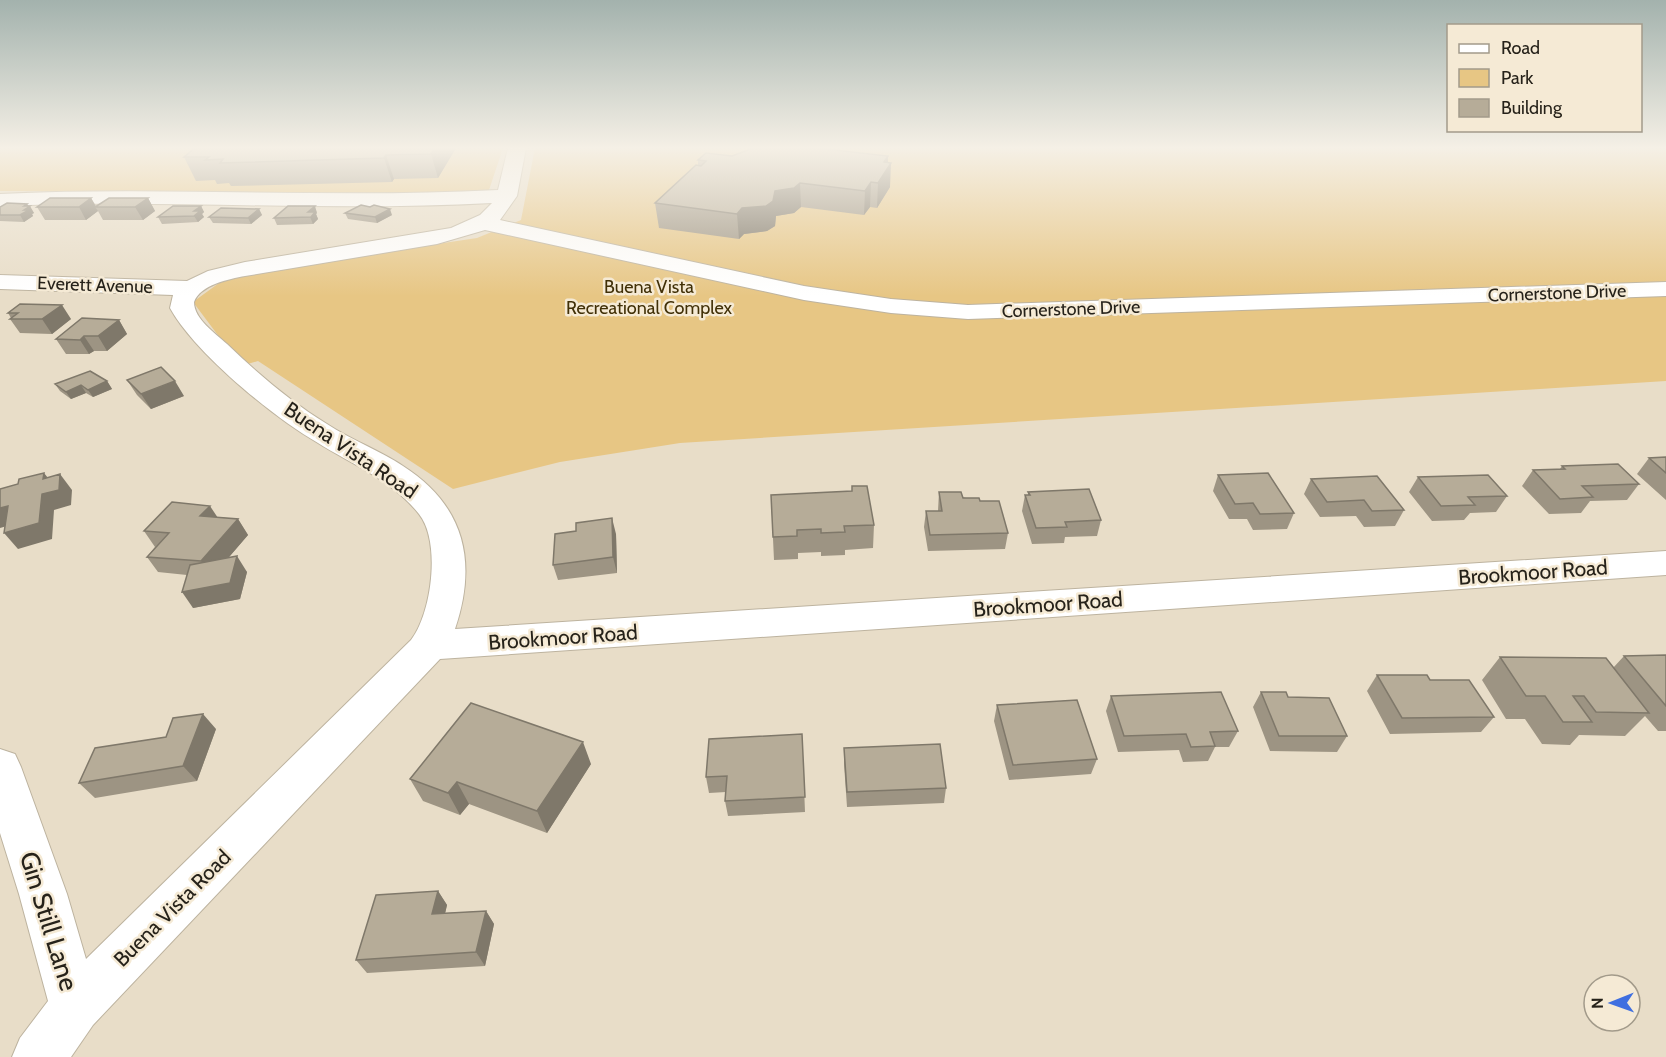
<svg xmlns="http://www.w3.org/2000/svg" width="1666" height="1057" viewBox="0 0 1666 1057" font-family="Cabin,sans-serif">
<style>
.green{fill:#e7c684}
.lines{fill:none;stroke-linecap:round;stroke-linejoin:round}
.minor-casing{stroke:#bdb39f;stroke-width:2}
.minor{fill:#fff;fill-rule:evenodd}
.wall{fill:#9d9483}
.shaded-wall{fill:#7f786a}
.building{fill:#b6ac98;stroke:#7f786a;stroke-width:1.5}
.labels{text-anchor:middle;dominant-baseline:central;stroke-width:5;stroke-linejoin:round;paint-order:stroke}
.far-street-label{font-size:18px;fill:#26221a;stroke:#f5ead5}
.far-park-label{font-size:18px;fill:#413007;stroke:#f5ead5}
.street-label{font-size:21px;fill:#26221a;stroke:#f5ead5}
.near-street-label{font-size:26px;fill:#26221a;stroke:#f5ead5}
</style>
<rect width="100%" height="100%" fill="#e8ddc8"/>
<path class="green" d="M0,148H503L488,193L0,191Z
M535,148H1666V381L680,443L560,462L453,489L258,361L241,366L193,302L230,275L477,238L521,220Z"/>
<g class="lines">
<g class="minor-casing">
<path id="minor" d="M508,148H526L517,196L500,220L804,286L891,299L968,305L1666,282V296L968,319L891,313L804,300L485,230L437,244L245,276C229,279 200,285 194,302C194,319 215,333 227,344C257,373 291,402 327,424C351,440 379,450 403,466C464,505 478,561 455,629L1666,551V575L440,659L93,1025L71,1057H12L20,1038L48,1001L19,894L0,833V749L15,754L21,767L67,894L86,959L411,640C432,613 441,541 419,514C392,480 353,465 318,443C273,417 195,353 170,308L173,295L0,289V275L187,281L208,271L245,262L451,228L480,215L492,203C328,212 164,199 0,206V194C166,186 332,199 498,190Z"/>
</g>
<use href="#minor" class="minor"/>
</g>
<path class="wall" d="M456,148L438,178L394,179L392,182L231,186L229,183L217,184L215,180L196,181L184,157Z
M732,156L888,163L890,187L877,208L870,207L864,215L801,207L794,213L776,216L775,226L767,231L744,234L739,239L659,228L655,203L698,165V160Z
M91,198L96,206L148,198L155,211L143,220H103L98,211L86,220H45L37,207Z
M27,204L34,213L32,214L33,216L24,222L0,221V207Z
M201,206L204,212L202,214L204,217L198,222L162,224L158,217Z
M259,209L262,215L251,224L213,223L209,217Z
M317,213L316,214L318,219L313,224L277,225L274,218Z
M345,213L392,215L377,223L348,219Z
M20,304L71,319L52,334L20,333L10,319L11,318L8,313Z
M119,320L127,334L107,351H94L89,354H66L56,339Z
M127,380L184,396L151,409L137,395Z
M107,381L112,389L93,397L86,393L71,399L60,391L55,384Z
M1666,457V500L1637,474L1649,458Z
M1562,466L1639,484L1627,500L1590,501L1581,513L1549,514L1522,486L1533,470L1560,469Z
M1218,475L1294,513L1287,529L1253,530L1247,519H1229L1213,491Z
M1418,477L1507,496L1496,512L1470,513L1464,520L1432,521L1409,492Z
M1311,479L1404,510L1395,526L1364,527L1356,516L1320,517L1304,494Z
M939,492L980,501L1008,533L1005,549L928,551L924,527L926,511H938Z
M1028,492L1101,520L1097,536L1065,537L1064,543L1032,544L1022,511L1025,495H1028Z
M771,495L874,525L873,548L845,550V555L821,556V552L798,553V559L774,560Z
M217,517L238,519L248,535L228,558L247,572L240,599L193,608L187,575L158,572L147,557L155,547L144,531Z
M576,531L616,534L617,573L558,580L553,565Z
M1666,655V731H1658L1645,716L1625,736L1579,735L1570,745L1542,744L1525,719H1506L1482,680L1500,657L1613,668L1624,656Z
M1377,675L1430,680L1494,717L1481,732L1390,734L1367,691Z
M1261,692L1288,697L1347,736L1337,752L1270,751L1253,707Z
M1111,696L1238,731L1229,747H1215L1208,761L1183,762L1179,750L1118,752L1106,711Z
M997,705L1097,759L1091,774L1009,780L994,721Z
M216,729L197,781L95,798L79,783Z
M802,734L805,812L728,816L725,801L726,792L709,793L706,777Z
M844,748L946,788L944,803L847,807L844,764Z
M591,764L547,833L469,804L460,815L423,801L410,779Z
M438,891L447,905L445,913L486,911L494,924L485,966L367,973L356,960Z"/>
<path class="shaded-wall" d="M434,148H456L438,178L431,154Z
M386,155L394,179L392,182L384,158Z
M888,156V168L891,163L890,187L877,208L878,183L884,162Z
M871,182L870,207L864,215L865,191Z
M800,183L801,207L794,213L776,216L775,226L767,231L744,234L739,239L737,214L742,208L775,191Z
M91,198L96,207H95L98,211L86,220L79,207Z
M148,198L155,211L143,220L135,207Z
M27,204L29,207L30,206L34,213L32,214L33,216L24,222L20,215L24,206Z
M201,206L204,212L202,214L204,217L198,222L194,216V211Z
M315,206L317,213L316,214L318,219L313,224L308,212Z
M259,209L262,215L251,224L248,218Z
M390,209L392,215L377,223L375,217Z
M62,305L71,319L52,334L42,319Z
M119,320L127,334L107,351L98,336Z
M84,336L94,351L89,354L80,340Z
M107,381L112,389L93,397L88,390Z
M175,381L184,396L151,409L141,394Z
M81,385L86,393L71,399L66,392Z
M44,473L56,488L60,474L72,490L71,505L54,510L52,539L18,549L4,533L43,479Z
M8,506L21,522L0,528V508Z
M210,506L220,521L200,516Z
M612,518L616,534L617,573L613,557Z
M238,519L248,535L212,577L201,561Z
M237,556L247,572L240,599L193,608L182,592Z
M203,714L216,729L197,781L183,766Z
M583,742L591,764L547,833L537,811Z
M457,782L469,804L460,815L448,793Z
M438,891L447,905L442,927L432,914Z
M486,911L494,924L485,966L476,952Z"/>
<path class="building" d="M195,148H434L431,154L386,155L384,158L220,163L223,159L205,160L209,157H184Z
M753,148H817L888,156L884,162L891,163L878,183L871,182L865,191L800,183L794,188L775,191L773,201L766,206L742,208L737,214L655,203L696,165L701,166L706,161L698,160L706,153L732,156Z
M50,198H91L79,207H37Z
M109,198H148L135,207H95Z
M7,203L27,204L24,206H30L24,210H29L20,215H0V207Z
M361,205L370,207L374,205L390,209L375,217L345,213Z
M173,206H201L194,211H200L194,216L158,217Z
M288,206H315L308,212H315L311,217L274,218Z
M221,208L259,209L248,218L209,217Z
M20,304L62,305L42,319H10L18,313H8Z
M82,318L119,320L98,336H84L80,340L56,339Z
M161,367L175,381L141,394L127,380Z
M90,371L107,381L88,390L81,385L66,392L55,384Z
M1666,457V473L1649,458Z
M1618,464L1639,484L1582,486L1593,497L1560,499L1533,470L1565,469L1562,466Z
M44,473L43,479L60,474L59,490L42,494L39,523L4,533L8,506L0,508V489L18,484L19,479Z
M1268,473L1294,513L1260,514L1253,503L1235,504L1218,475Z
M1488,475L1507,496L1468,497L1475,505L1441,506L1418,477Z
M1377,476L1404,510L1372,511L1364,500L1327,502L1311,479Z
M852,486H867L874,525L844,526L845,532L821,533V529L797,530V536L773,537L771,495L852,491Z
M1089,489L1101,520L1065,522L1067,527L1036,528L1025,495H1030L1028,492Z
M939,492H961L963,498H979L980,501H999L1008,533L930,535L926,511H942Z
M172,502L210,506L200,516L238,519L201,561L147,557L169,533L144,531Z
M612,518L613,557L553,565L555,534L576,531V523Z
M237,556L230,583L182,592L190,565Z
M1666,655V706L1624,656Z
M1500,657L1606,658L1649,713L1596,712L1584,696H1573L1592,722H1563L1545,696H1526Z
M1377,675H1427L1430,680H1469L1494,717L1402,718Z
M1221,692L1238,731L1210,732L1215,746L1191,747L1186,734L1124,736L1111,696Z
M1261,692H1286L1288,697L1329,698L1347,736H1279Z
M1077,700L1097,759L1013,765L997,705Z
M471,703L583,742L537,811L457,782L448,793L410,779Z
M203,714L183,766L79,783L95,748L166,737L173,718Z
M802,734L805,797L725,801L727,776L706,777L709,739Z
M940,744L946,788L847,792L844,748Z
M438,891L432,914L486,911L476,952L356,960L376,895Z"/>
<linearGradient id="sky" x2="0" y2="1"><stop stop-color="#a3b2ad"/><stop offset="0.5" stop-color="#f5f0e6"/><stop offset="1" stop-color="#f5f0e6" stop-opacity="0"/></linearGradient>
<rect width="1666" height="296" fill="url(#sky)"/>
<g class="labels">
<g class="far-street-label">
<text transform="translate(95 285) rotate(2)">Everett Avenue</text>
<text transform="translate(1557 293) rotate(-2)">Cornerstone Drive</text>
<text transform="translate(1071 309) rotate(-2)">Cornerstone Drive</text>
</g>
<g class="far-park-label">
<text x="649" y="287">Buena Vista<tspan x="649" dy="21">Recreational Complex</tspan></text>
</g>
<g class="street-label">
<text transform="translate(351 450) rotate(34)">Buena Vista Road</text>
<text transform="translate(1533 572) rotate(-4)">Brookmoor Road</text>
<text transform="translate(1048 604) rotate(-4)">Brookmoor Road</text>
<text transform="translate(563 637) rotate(-4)">Brookmoor Road</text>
<text transform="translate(172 908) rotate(-45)">Buena Vista Road</text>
</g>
<g class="near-street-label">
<text transform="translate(49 921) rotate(73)">Gin Still Lane</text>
</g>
</g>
<rect x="1447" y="24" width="195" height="108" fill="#f5ead5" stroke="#a29a8a" stroke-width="1.5"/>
<rect x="1459" y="44" width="30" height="9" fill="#ffffff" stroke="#a29a8a" stroke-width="1.5"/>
<text x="1501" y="54" font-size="18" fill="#26221a">Road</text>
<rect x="1459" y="69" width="30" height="18" fill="#e7c684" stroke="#a29a8a" stroke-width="1.5"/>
<text x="1501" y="84" font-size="18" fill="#26221a">Park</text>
<rect x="1459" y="99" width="30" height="18" fill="#b6ac98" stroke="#a29a8a" stroke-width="1.5"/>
<text x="1501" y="114" font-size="18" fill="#26221a">Building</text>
<g transform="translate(1612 1003) rotate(269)"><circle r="28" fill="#f5ead5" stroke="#a29a8a" stroke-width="1.5"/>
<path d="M0-4.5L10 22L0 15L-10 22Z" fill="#3f6fe0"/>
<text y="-9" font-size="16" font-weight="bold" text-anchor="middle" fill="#26221a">N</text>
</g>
</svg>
